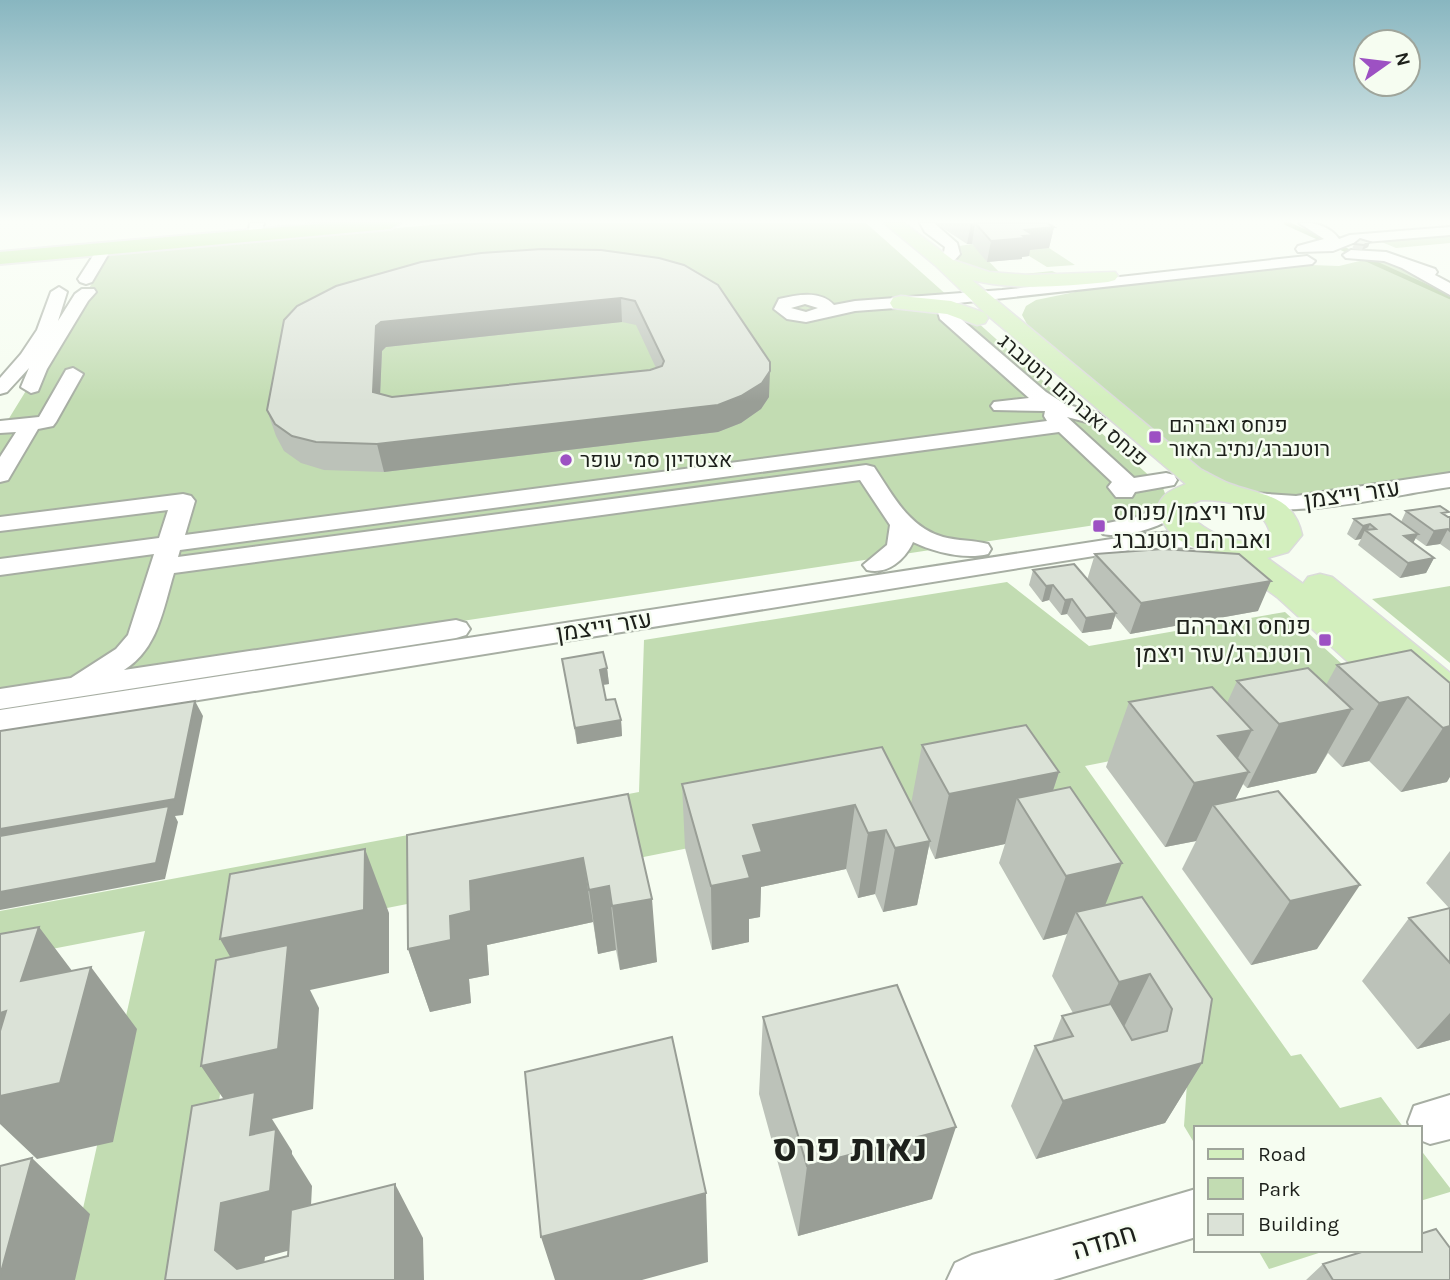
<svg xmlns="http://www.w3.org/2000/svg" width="1450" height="1280" viewBox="0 0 1450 1280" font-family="Karla,Heebo,sans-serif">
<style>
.green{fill:#c2dcb2}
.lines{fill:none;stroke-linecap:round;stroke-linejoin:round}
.stream{stroke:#99b884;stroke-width:4.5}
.minor-casing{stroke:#a7aea3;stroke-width:4}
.major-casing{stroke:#dbdbdb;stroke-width:3}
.highway-casing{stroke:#dbdbdb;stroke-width:4}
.minor{fill:#fff;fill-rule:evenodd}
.major{fill:#d3efbe;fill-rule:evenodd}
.highway{fill:#b5e593;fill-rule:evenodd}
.wall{fill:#bcc2b9;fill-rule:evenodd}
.shaded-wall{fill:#999e96}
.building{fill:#dbe2d7;stroke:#999e96;stroke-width:2;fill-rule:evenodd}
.poi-dot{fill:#9d51c3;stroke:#f6fdf1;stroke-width:2.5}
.labels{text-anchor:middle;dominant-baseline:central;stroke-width:5;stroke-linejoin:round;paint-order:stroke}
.far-street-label{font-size:21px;fill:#1d201b;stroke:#f6fdf1}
.far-poi-label{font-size:21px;fill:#1d201b;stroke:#f6fdf1;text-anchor:start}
.street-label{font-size:24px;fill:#1d201b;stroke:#f6fdf1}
.poi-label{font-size:24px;fill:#1d201b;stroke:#f6fdf1;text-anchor:start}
.near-street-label{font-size:28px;fill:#1d201b;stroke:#f6fdf1}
.near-district-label{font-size:38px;font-weight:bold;fill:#1d201b;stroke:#f6fdf1}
</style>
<rect width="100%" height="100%" fill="#f6fdf1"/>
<path class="green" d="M453,223H866L1163,488L1167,499L1160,511L1135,519L0,691V433L110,254Z
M1450,233V243L1396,248L1377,240Z
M972,244L1003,276L1052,271L1059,274L1001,278L954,260L962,253L959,246Z
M1049,248L1075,265L1047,267L1021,251Z
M1368,259H1385L1450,291V473C1368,486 1276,516 1199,470L1042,340L1028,326L1022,315L1026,306L1036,300L1085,290L1311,265L1339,266Z
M1007,582L1089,646L1285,612L1388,706L1085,766L1291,1056L1301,1054L1340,1108L1381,1097L1404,1128H1196V1146L1184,1126L1188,1069L1010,784L242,937L194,1280H67L145,931L0,959V911L639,792L644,640Z
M1450,586V663L1372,599Z
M1420,1149L1450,1188V1192L1420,1201Z
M1258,1250H1328L1269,1269Z"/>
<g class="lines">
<path class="stream" d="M1286,223L1450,297"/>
<g class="minor-casing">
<path id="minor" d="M250,223H264L260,238L255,239L248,235Z
M920,223H934L957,243L960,254C954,262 946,267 937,264L934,261L944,252L945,247L925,232Z
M1299,223C1314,222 1330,226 1339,239L1350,235L1450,227V235L1353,243L1333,251L1298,252L1296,249L1298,246L1324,239Z
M105,244L112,248L92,282L86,284L80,282L78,279L100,245Z
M1351,250L1386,252L1435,269L1437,272L1435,275L1450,283V295L1402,268L1384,261L1346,258L1343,255Z
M1307,256L1315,261L1312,264L949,304L954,313L1046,392L1065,404L1101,414L1104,418L1101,422L1094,424L1067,417L1134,478L1166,473L1174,475L1177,480L1174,485L1135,492L1132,497H1116L1108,487L1112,482L1059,432L180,550L178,557L866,465L874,467C893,495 908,527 943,537C958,541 973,540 988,544L991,549L988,554C965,560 934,552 913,542C905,560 887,575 867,570L863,565L887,545L890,525L860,480L174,573C163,609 158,649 124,670L456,620L466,623L470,629L466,635L456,638L0,709V689L71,678L116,649L128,635L154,554L0,575V559L159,538L168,510L0,531V517L183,494L191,496L195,501L185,535L1047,421L1044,416L1045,411L994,410L991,406L994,402L1029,398L940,319L936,305L855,311L806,322L787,319L774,309L779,299C798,295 820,290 834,305L855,301L1002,290ZM805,304L818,308L806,312L791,308Z
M59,287L67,292L58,321L75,294L82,289H94L96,292L88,301L47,369L38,391L31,393L21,387L29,368L7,392L0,394V378L21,354L37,330L51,292Z
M73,368L83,374L56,422L53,426L38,429L8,480L0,482V457L16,432L0,433V421L39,417L66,370Z
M1450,473V487C1392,495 1301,519 1246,505L1242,500L1246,495L1254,493L1296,496Z
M1171,501L1179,503L1183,508C1170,526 1124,539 1103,534L1100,529L1103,524L1137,517Z
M1177,532L1218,537L1221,542L1218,547L1144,548L0,732V710L1144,534Z
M1450,1095V1139L1430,1144L1420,1140V1128H1410L1408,1122L1414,1106Z
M1196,1189V1237L1053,1280H947L955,1263L972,1255Z"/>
</g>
<g class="major-casing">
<path id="major" d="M884,223H904L953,260L989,272L1028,275L1115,272L1118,276L1115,280L1108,282C1062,286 1017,291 972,280L1200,469C1210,474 1220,480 1230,484C1262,496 1293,494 1302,535L1288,552L1267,558L1303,584L1308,577L1320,574L1332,577L1450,673V707L1446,706L1450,709V747L1436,742L1277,597L1241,571L1181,541L1168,530L1156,512C1161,494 1169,491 1186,484L985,313L988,318L985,323L977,325L947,314L893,308L890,303L893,298L901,296L951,301L985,313L935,265ZM1201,500C1225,500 1264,505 1270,533C1249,553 1202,533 1188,512L1189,505Z"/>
</g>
<g class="highway-casing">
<path id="highway" d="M328,223H400L390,229L0,264V252Z"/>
</g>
<use href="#minor" class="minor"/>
<use href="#major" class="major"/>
<use href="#highway" class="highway"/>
</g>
<path class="wall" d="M935,223H1047L1054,227L1049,248L1030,250L1029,256L1022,257V259L987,262L972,244H967Z
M1370,242L1368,247L1362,250L1352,249L1354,244Z
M601,250L769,397L761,409L741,423L718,432L384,472L324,470L301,463L284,451L276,436L267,410L284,320ZM622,322L636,325L656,368L650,370L392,397L380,394L382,351L386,347Z
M1406,511L1450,517V551L1440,544L1426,546L1415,538L1413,543L1434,558L1426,573L1400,578L1358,545L1361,539L1355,540L1347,534L1354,519L1401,522Z
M1095,554L1258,611L1130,634L1115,616L1111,629L1082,633L1067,614L1061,615L1049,600L1042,602L1029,585L1033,570L1087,580Z
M562,659L607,668L609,684L603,685L606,700L621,720L622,736L577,744Z
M1337,665L1450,683L1447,782L1401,792L1369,761L1342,767L1328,753L1316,773L1247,788L1243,784L1235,800L1317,949L1251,965L1182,869L1196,841L1165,847L1106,767L1129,702L1227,703L1237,681L1326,685Z
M922,745L1059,772L1053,791L1105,906L1142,897L1202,1063L1165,1123L1036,1159L1011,1106L1035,1046L1052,1041L1062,1016L1073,1013L1052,976L1067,934L1043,940L999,863L1005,844L935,859L929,846L917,905L883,912L875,894L858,898L846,869L761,887L760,917L749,919V942L712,950L685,848L682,784L911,804Z
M628,794L657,962L620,970L616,950L598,954L593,922L487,945L489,975L469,979L471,1003L430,1012L408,949Z
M1450,851V1040L1417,1049L1362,981L1409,918L1449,908L1426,883Z
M763,1017L932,1199L798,1236L759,1094Z
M1323,1264L1450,1280H1306Z"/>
<path class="shaded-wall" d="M971,223H975L972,244H967Z
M1054,227L1049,248L1030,250L1029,256L1022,257V259L987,262L991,241L1025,230Z
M1370,242L1368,247L1362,250L1364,245Z
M621,298L622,322L386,347L382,351L379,419L373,392L376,326L381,322Z
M770,371L769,397L761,409L741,423L718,432L384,472L377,444Z
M1370,524L1367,532L1365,530L1361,539L1355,540L1363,526Z
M1448,529L1440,544L1426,546L1434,531Z
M1418,534L1410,549L1404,536Z
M1434,558L1426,573L1400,578L1408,563Z
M1271,581L1258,611L1130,634L1141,603Z
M1053,585L1049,600L1042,602L1046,586Z
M1072,599L1067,614L1061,615L1065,600Z
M1116,613L1111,629L1082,633L1086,618Z
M607,668L609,684L601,685L600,670Z
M1408,697L1369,761L1342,767L1379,703Z
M195,701L203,716L183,815L175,816L178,822L165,879L0,910V829Z
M1352,709L1316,773L1247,788L1279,724Z
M621,720L622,736L577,744L575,728Z
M1450,726V777L1447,782L1401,792L1443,728Z
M1252,730L1229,776L1249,772L1225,820L1213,805L1196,841L1165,847L1194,783L1218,736Z
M1059,772L1039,833L1017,798L1005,844L935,859L949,794Z
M855,805L846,869L761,887L760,917L749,919V942L712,950L711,886L753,825Z
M886,830L875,894L858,898L868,833Z
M930,841L917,905L883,912L895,848Z
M365,849L389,913V973L310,990L319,1008L313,1109L272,1119L292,1151V1154L312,1186L309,1245L265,1257L262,1280H241L215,1250L221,1203L242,1126L201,1066L256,1002L220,939Z
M583,858L593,922L487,945L489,975L469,979L471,1003L430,1012L408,949L470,881Z
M1122,863L1096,928L1076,912L1067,934L1043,940L1066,876Z
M1360,885L1317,949L1251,965L1290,901Z
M609,886L616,950L598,954L589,890Z
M652,899L657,962L620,970L612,906Z
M39,927L85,988L91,967L137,1029L113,1142L37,1159L0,1124V1096L21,981Z
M1150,974L1119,1037L1090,1044L1119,982Z
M6,1011L0,1064V1013Z
M1450,1013V1040L1417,1049Z
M1202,1063L1165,1123L1036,1159L1063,1101Z
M956,1127L932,1199L798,1236L807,1166Z
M32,1158L90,1214L75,1280H0V1276Z
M395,1184L423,1238L424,1280H395Z
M706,1193L708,1262L642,1280H555L541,1237Z"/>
<path class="building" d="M975,223H1047L1054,227L1025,230L1033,235L1023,236L1026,238L991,241Z
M1360,239L1370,242L1364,245L1354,244Z
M542,249L601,250L659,258L684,265L718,285L770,362V371L762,383L741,396L718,405L377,444L316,442L292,436L275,424L267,410L284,320L297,306L336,286L421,262L481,253ZM621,298L635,301L664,361L662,366L650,370L392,397L373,392L376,326L381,322Z
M1440,506L1449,512L1442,513L1448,517H1450V531L1448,529L1434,531L1406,511Z
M1390,514L1418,534L1404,536L1434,558L1408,563L1365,530L1376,529L1370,524L1363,526L1354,519Z
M1162,549L1239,554L1271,581L1141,603L1095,554Z
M1074,564L1116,613L1086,618L1072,599L1065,600L1053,585L1046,586L1033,570Z
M1411,650L1450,683V726L1443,728L1408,697L1379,703L1337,665Z
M603,652L607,668L600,670L606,700L615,699L621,720L575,728L562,659Z
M1308,668L1352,709L1279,724L1237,681Z
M1212,687L1252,730L1218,736L1249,772L1194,783L1129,702Z
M195,701L175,799L0,829V731Z
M1026,725L1059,772L949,794L922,745Z
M882,747L930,841L895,848L886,830L868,833L855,805L753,825L762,852L743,856L750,878L711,886L682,784Z
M1070,787L1122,863L1066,876L1017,798Z
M1278,791L1360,885L1290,901L1213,805Z
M628,794L652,899L612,906L609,886L589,890L583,858L470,881L471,911L450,916L451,940L408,949L407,835Z
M169,806L156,863L0,892V836Z
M365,849L364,910L220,939L230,874Z
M1142,897L1212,999L1202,1063L1063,1101L1035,1046L1073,1036L1062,1016L1111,1004L1132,1040L1167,1031L1172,1009L1150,974L1119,982L1076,912Z
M1450,908V963L1409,918Z
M39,927L21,981L91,967L60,1083L0,1096V1031L6,1011L0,1013V934Z
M288,945L278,1049L201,1066L216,960Z
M897,985L956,1127L807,1166L763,1017Z
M672,1037L706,1193L541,1237L525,1072Z
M255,1092L250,1135L276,1129L270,1191L221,1203L215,1250L237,1269L288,1256L291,1210L395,1184V1280H165L192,1106Z
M32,1158L0,1276V1166Z
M1436,1229L1450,1248V1280H1333L1323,1264L1368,1250H1420V1234Z"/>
<linearGradient id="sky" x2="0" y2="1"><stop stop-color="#88b6c0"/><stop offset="0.55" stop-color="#fbfef9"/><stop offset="1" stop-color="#fbfef9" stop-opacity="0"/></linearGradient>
<rect width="1450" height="402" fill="url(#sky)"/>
<g class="poi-dot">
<rect x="1148" y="430" width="14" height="14" rx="3.5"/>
<circle cx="566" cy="460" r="7"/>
<rect x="1092" y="519" width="14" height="14" rx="3.5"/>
<rect x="1318" y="633" width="14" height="14" rx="3.5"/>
</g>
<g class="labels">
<g class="far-street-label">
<text transform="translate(1073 400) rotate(41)">פנחס ואברהם רוטנברג</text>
</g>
<g class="far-poi-label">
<text x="1169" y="425">פנחס ואברהם<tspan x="1169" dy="24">רוטנברג/נתיב האור</tspan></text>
<text x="580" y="460">אצטדיון סמי עופר</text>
</g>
<g class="street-label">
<text transform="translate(1352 494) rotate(-8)">עזר וייצמן</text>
<text transform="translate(604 626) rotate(-9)">עזר וייצמן</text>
</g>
<g class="poi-label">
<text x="1113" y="512">עזר ויצמן/פנחס<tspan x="1113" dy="28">ואברהם רוטנברג</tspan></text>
<text x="1311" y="626" text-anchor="end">פנחס ואברהם<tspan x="1311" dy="28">רוטנברג/עזר ויצמן</tspan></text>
</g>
<g class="near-street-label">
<text transform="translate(1104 1241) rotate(-17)">חמדה</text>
</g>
<g class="near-district-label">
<text x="850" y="1148">נאות פרס</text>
</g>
</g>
<rect x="1194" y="1126" width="228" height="126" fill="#f6fdf1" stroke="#9fa59b" stroke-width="2"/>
<rect x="1208" y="1149" width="35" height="10" fill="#d3efbe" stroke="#9fa59b" stroke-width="2"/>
<text x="1258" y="1161" font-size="21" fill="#1d201b">Road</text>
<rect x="1208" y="1178" width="35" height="21" fill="#c2dcb2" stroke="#9fa59b" stroke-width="2"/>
<text x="1258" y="1196" font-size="21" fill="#1d201b">Park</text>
<rect x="1208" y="1214" width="35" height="21" fill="#dbe2d7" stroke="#9fa59b" stroke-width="2"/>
<text x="1258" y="1231" font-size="21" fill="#1d201b">Building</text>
<g transform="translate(1387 63) rotate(76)"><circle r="33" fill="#f6fdf1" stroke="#9fa59b" stroke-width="2"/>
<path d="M0-5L12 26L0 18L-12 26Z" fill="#9d51c3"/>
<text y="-10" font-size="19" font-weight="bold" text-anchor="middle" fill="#1d201b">N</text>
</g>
</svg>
